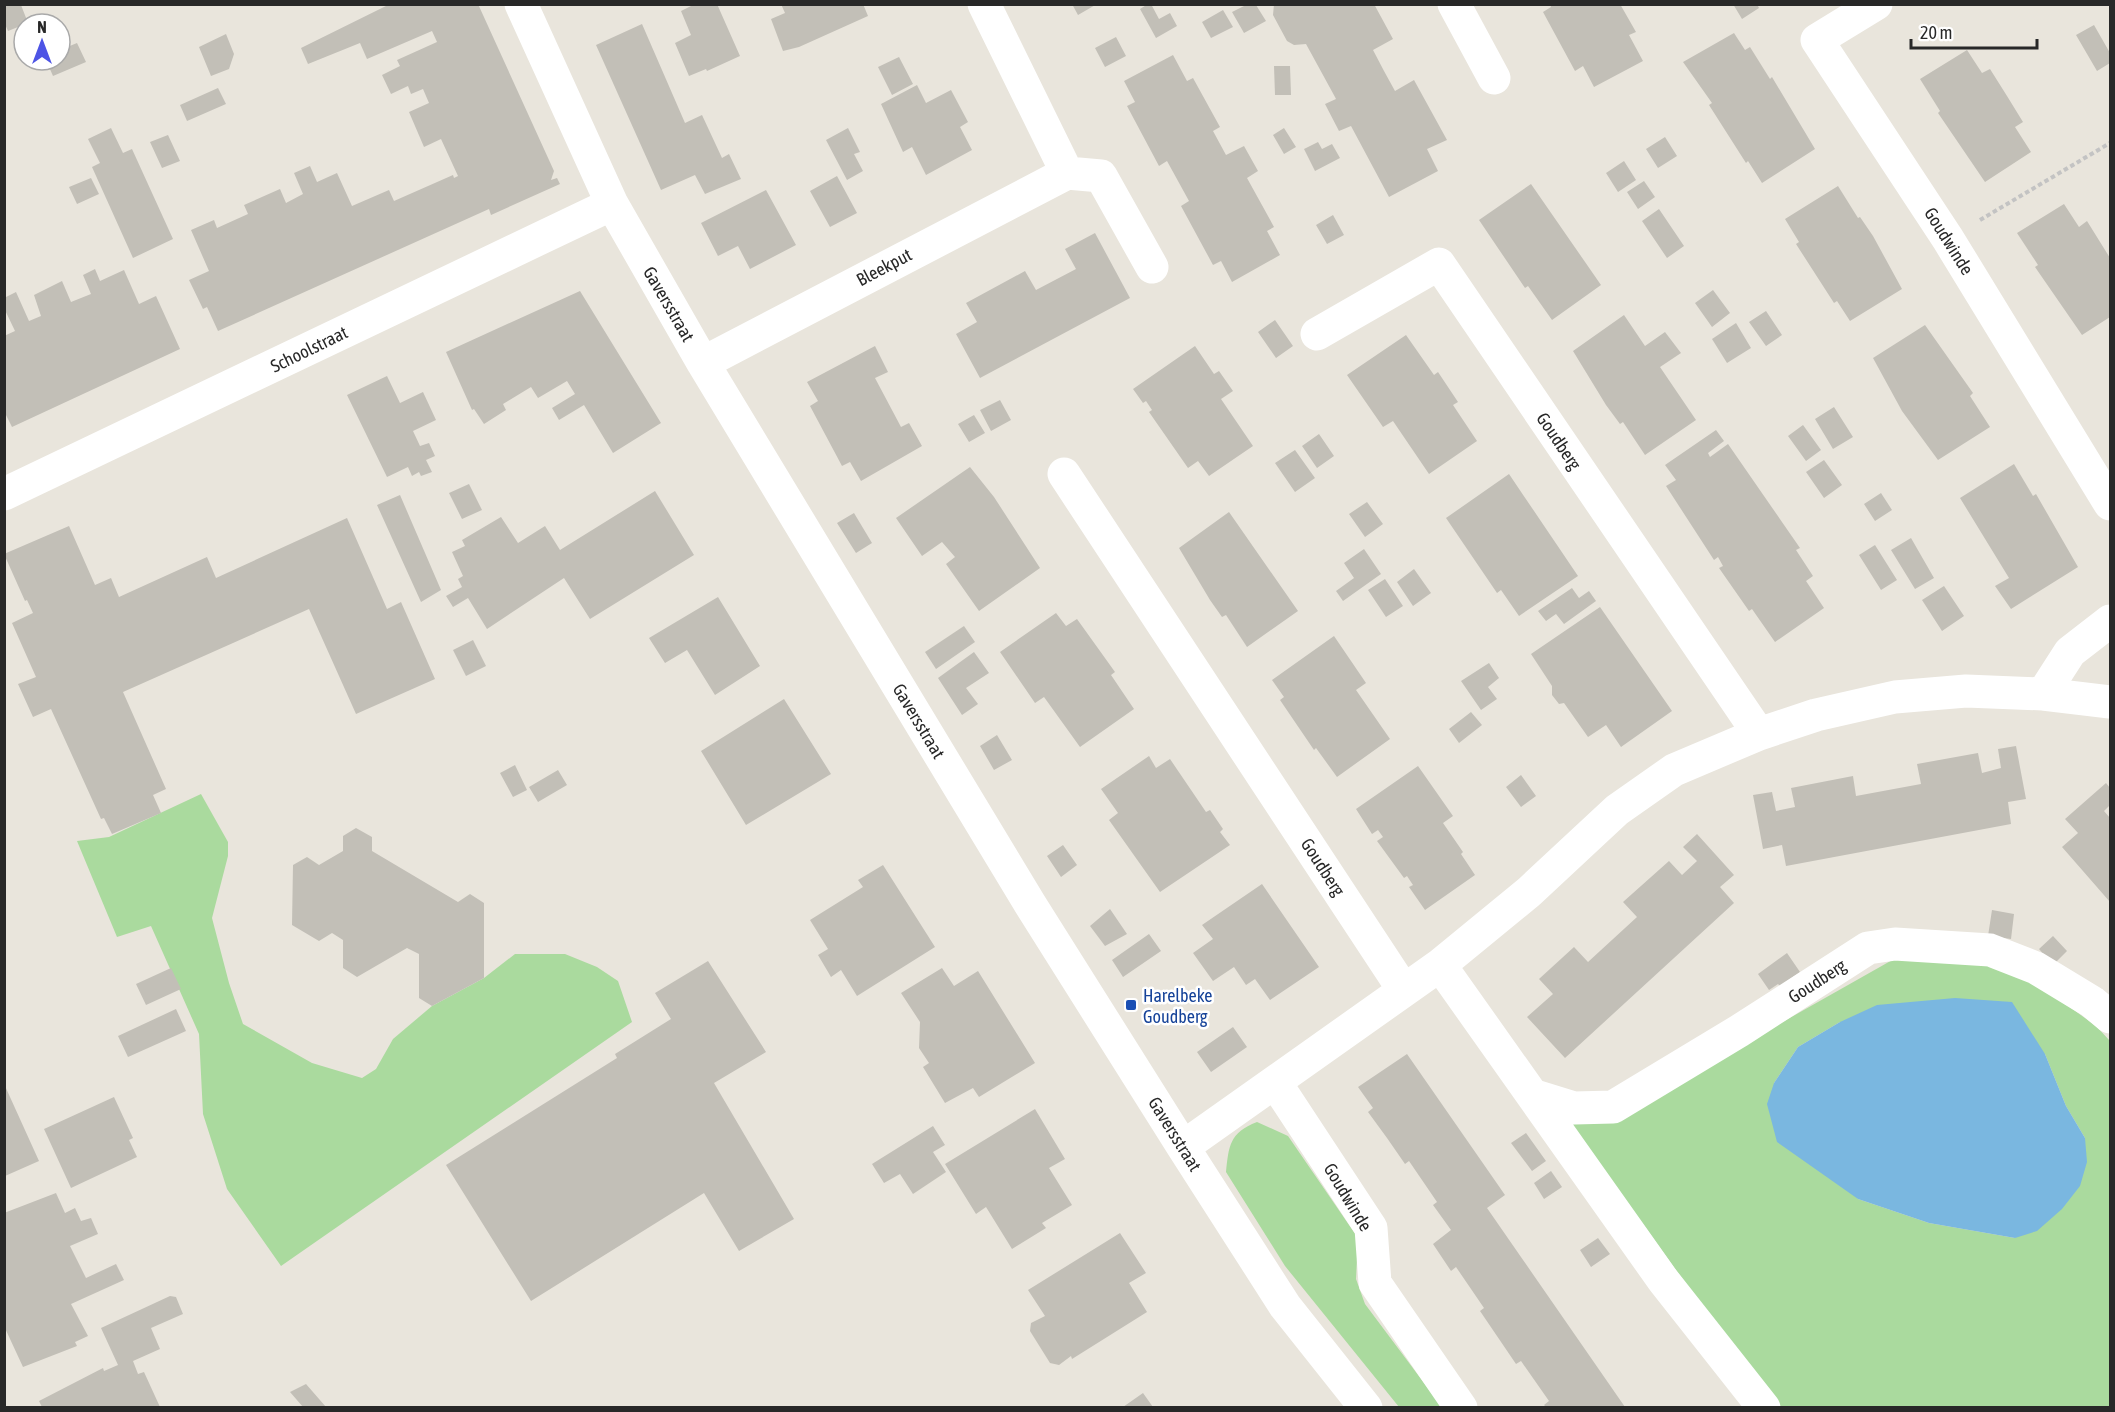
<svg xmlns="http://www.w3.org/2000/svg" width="2115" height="1412" viewBox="0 0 2115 1412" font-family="'Asap Condensed',sans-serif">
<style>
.green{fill:#aada9e;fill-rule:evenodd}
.water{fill:#7ab7e0}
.building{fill:#c2bfb7}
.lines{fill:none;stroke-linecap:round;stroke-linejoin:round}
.path{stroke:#c3c3c3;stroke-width:4;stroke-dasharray:4.5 3;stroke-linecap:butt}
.street{stroke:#fff;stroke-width:33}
.transit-dot{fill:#1a4fb4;stroke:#fff;stroke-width:2}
.labels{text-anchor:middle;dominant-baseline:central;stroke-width:5;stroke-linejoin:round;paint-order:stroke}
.street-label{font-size:18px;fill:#282828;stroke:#fff}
.transit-label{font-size:18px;fill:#164399;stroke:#fff;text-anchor:start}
</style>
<rect width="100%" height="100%" fill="#e9e5dc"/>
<path class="green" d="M201,794L228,842V856L212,918L229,983L243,1024L312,1063L362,1078L376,1069L393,1039L432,1006L484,978L515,954H565L597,967L618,981L632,1022L281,1266L227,1189L203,1114L199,1034L151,926L117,937L77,841L109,837Z
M1894,959L2008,967L2031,979L2096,1026L2110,1041V1407H1780L1719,1330L1569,1121L1726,1054ZM1840,1022L2045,1054L2066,1106L2085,1138L2015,1238L1929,1223L1858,1199L1774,1083L1798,1047Z
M1257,1122L1288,1136L1358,1238L1356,1279L1365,1304L1442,1407H1399L1285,1266L1226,1172C1229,1146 1229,1133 1257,1122Z"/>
<path class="water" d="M1955,998L2012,1002L2045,1054L2066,1106L2085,1138L2087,1162L2080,1186L2062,1209L2037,1231L2015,1238L1929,1223L1858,1199L1777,1142L1767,1104L1774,1083L1798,1047L1840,1022L1877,1005Z"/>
<path class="building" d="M390,4H478L554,171L551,180L557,178L560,184L491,215L489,209L218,331L207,307L203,309L189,280L209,271L191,230L214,220L217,228L248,214L244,205L280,189L286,203L303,194L294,173L310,166L317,182L337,173L352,206L389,190L394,201L453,175L454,178L458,176L441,139L424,147L409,112L429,103L423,89L411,94L408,86L391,94L382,75L400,66L397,60L437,42L432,31L367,59L360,43L308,64L301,48Z
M695,4H717L740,56L707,71L706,69L689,76L675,43L691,35L681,11Z
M781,4H863L868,16L799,47L783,51L771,19L785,13Z
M1072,4H1097L1078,15Z
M1148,4H1151L1159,19L1170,13L1177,26L1156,38L1140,9Z
M1274,4H1374L1393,39L1373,50L1384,71L1395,91L1414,80L1447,140L1427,149L1438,171L1389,197L1351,126L1339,131L1325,104L1336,99L1335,97L1306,44L1294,45L1287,41L1273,15Z
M1550,4H1620L1636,32L1629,35L1643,61L1594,87L1583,66L1575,71L1543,12L1551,7Z
M1733,4H1757L1759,8L1742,19Z
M9,5H21L28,23L8,31L4,22V6Z
M1246,5H1256L1266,21L1244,33L1232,12Z
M1223,10L1233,27L1211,38L1202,22Z
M642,24L685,123L702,115L722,158L729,154L741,179L705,194L695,175L661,190L596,45Z
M2094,25L2110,53V63L2097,71L2076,35Z
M1734,33L1745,50L1750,47L1770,79L1772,77L1815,149L1762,183L1748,161L1746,163L1709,105L1712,103L1683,62Z
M226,34L234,54L229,69L211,76L199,47Z
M1116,37L1126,56L1105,67L1095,48Z
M77,43L86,62L53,76L46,60H60V50Z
M1967,50L1982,73L1990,69L2007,96L2023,122L2015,127L2031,152L1985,182L1938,113L1940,111L1920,79Z
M1173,55L1187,81L1193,78L1220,127L1213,131L1226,155L1244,146L1258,171L1247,178L1274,227L1267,231L1280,255L1232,282L1221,261L1213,265L1181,206L1189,201L1167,161L1159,166L1127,106L1135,102L1124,81Z
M899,57L913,84L892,95L878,67Z
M1274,66H1290L1291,95H1275Z
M917,85L926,103L951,90L968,122L960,127L972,150L926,175L912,147L903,152L881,104Z
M218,88L226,104L187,121L180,105Z
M111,128L123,153L132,149L173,239L133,258L92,167L100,163L88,139Z
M848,128L860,152L854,154L863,171L847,180L826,140Z
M1284,128L1296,147L1284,154L1273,135Z
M168,135L180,161L162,168L150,142Z
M1665,137L1677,156L1658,168L1646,149Z
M1318,142L1322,149L1332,144L1340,158L1315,171L1304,149Z
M1624,161L1636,180L1618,192L1606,173Z
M837,176L857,213L830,227L810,191Z
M91,178L99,194L77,204L69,187Z
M1644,181L1655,197L1638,209L1627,192Z
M1531,184L1601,285L1552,320L1528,286L1525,288L1479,220Z
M1838,186L1858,218L1860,217L1873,236L1902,289L1850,321L1837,301L1834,303L1796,244L1799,242L1785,219Z
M766,190L796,245L750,269L738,246L718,256L701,223Z
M2064,204L2079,227L2087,221L2110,258V317L2082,335L2035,267L2038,265L2017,233Z
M1659,209L1684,246L1667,258L1642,221Z
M1333,215L1344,235L1327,244L1316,225Z
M1095,233L1130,298L980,378L956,334L977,322L966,303L1025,271L1036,290L1076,269L1065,249Z
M95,269L100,281L124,270L139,304L156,296L180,349L12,427L4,411V336L15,331L4,308V298L16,292L29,321L41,316L34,295L62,281L71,302L91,294L83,275Z
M1713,290L1730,313L1712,327L1695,303Z
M580,291L661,423L613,453L584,405L559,420L552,408L575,394L567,381L538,398L531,387L503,404L506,410L484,424L474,409L472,410L446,352Z
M1766,311L1782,335L1766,346L1749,322Z
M1624,315L1645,346L1665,332L1681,353L1660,367L1696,420L1645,455L1623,422L1620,424L1606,405L1573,351Z
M1275,320L1293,346L1276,358L1258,332Z
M1736,323L1751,348L1727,363L1712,339Z
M1925,325L1973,393L1970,396L1990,427L1938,460L1902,411L1873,358Z
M1406,335L1434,375L1438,372L1458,402L1453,405L1477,441L1429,474L1393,421L1383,427L1347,375Z
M875,346L888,372L875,378L901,427L909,423L922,446L861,481L850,462L842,466L810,406L818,401L807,382Z
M1195,346L1214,374L1219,371L1233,391L1221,399L1253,446L1209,476L1198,461L1188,468L1149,412L1152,410L1146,401L1143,403L1133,389Z
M387,376L400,403L423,392L436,420L413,431L420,446L429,443L435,456L426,460L432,472L421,476L419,472L412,476L408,467L387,477L347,395Z
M1000,400L1011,420L991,431L980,410Z
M1834,407L1853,437L1833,449L1815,419Z
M974,415L985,433L969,442L958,424Z
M1803,425L1821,450L1806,461L1788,436Z
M1716,430L1724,441L1708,453L1710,457L1728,444L1800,548L1796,550L1813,576L1806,581L1824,608L1775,642L1752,609L1749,611L1719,568L1723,566L1718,557L1714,560L1666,486L1676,480L1665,465Z
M1319,434L1334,456L1317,468L1302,446Z
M1295,450L1315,478L1295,492L1275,463Z
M1824,460L1842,485L1824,498L1806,472Z
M2014,464L2033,496L2036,494L2078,567L2011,609L1995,586L2009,578L1960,498Z
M970,467L994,497L1040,568L979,611L946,564L955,557L942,542L922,556L896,518Z
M1509,474L1578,576L1519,616L1501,590L1497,593L1446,518Z
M469,484L482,510L462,519L449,493Z
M655,491L694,555L590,619L564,578L487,629L468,598L453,607L446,596L462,587L458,579L463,576L452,552L465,546L462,540L501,517L518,543L545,526L560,550Z
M1881,493L1892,510L1875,521L1864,504Z
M400,495L441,590L421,602L377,505Z
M1367,502L1383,524L1365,537L1349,514Z
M1229,512L1298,611L1247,647L1226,615L1222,617L1210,600L1179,548Z
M854,513L872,543L856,553L837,523Z
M347,518L387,609L401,602L435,679L356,714L309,609L123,692L166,789L153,795L161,813L112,834L104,818L101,819L51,709L33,717L18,684L36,677L12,623L33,613L27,600L25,601L4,554L69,526L95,585L111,578L119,597L207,557L216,578Z
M1911,538L1934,578L1915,589L1891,550Z
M1875,545L1897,580L1881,590L1859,555Z
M1364,549L1381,574L1343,601L1336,591L1354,578L1344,563Z
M1414,569L1431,593L1413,606L1397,582Z
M1385,579L1403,606L1386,617L1368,590Z
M1944,586L1964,616L1942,631L1922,600Z
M1572,588L1579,598L1589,591L1596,601L1564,624L1556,614L1546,621L1538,611Z
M718,597L760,666L715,695L687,650L665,663L649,638Z
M1600,607L1672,711L1621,747L1606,725L1588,737L1564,703L1559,704L1552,695V686L1531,654Z
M1056,613L1066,626L1077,619L1115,672L1111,675L1134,709L1080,747L1044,697L1035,703L1000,652Z
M964,626L975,642L936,669L925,652Z
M1334,636L1366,683L1356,690L1390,739L1337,777L1316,748L1314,750L1280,700L1284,697L1272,680Z
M473,640L486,666L466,676L453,650Z
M974,652L989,673L966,688L978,704L962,715L938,678Z
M1489,663L1499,678L1488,687L1497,699L1481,710L1461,681Z
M784,699L831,774L746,825L701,751Z
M1471,712L1482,725L1459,743L1449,729Z
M997,735L1012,760L994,770L980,746Z
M2016,746L2026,799L2008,802L2011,824L1786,866L1782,845L1763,849L1753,795L1772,792L1776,811L1795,807L1791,788L1853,776L1856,796L1921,784L1917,764L1978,753L1982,773L2001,768L1998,749Z
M1149,756L1156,768L1170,759L1206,812L1210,810L1223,829L1220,832L1230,845L1160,892L1109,820L1118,813L1101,789Z
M515,765L527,790L513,797L500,773Z
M1418,766L1453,816L1443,823L1463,852L1461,854L1475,875L1425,910L1409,887L1413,885L1407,876L1404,878L1377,841L1383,837L1378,830L1372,834L1356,809Z
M558,770L567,785L538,802L529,787Z
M1521,775L1536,796L1521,807L1506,787Z
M2106,783L2110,788V805L2104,811L2110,818V902L2062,847L2078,833L2065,819Z
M356,828L372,837V851L458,902L470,894L484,903V978L432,1006L419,998V954L407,948L357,977L343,968V940L332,933L319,941L292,925L293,865L307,857L319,865L343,851V836Z
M1697,834L1734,875L1720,887L1734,903L1565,1058L1527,1017L1553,994L1539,979L1574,947L1588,962L1637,917L1623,902L1669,861L1682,875L1697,861L1683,847Z
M1063,845L1077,865L1061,877L1047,856Z
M883,865L935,947L857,996L841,970L831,977L818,955L828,949L810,920L863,887L858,880Z
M1262,884L1319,967L1270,1000L1255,979L1246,985L1234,967L1213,981L1193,953L1213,939L1202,925Z
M1110,909L1127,934L1105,946L1090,926Z
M1992,910L2014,914L2011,939L1988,936Z
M1149,934L1161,951L1123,977L1112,960Z
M2053,936L2067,951L2053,965L2039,949Z
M1787,953L1800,972L1780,986L1778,984L1769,990L1758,974Z
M708,961L766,1052L714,1083L794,1219L739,1251L704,1193L531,1301L446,1165L617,1058L615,1054L671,1019L655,993Z
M171,968L181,989L146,1005L136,984Z
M942,968L954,986L978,971L1035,1063L979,1097L973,1088L945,1103L923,1067L929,1063L919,1048L920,1022L901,993Z
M176,1009L186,1031L128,1057L118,1036Z
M1233,1027L1247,1047L1211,1072L1197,1052Z
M1407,1054L1505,1195L1487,1208L1625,1407H1546L1544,1405L1549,1401L1521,1361L1516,1364L1480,1311L1484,1308L1456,1267L1451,1271L1433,1244L1451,1230L1433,1205L1437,1202L1409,1161L1405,1164L1387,1138L1368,1112L1373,1108L1358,1087Z
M5,1086L39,1161L5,1176Z
M114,1097L133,1138L129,1140L137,1157L71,1188L44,1129Z
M1035,1109L1065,1159L1049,1168L1072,1205L1042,1223L1046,1228L1012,1249L986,1207L976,1214L945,1164Z
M933,1126L945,1145L933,1152L946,1172L913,1194L900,1174L884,1183L872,1164Z
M1526,1133L1546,1161L1532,1171L1511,1143Z
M1551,1171L1562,1187L1544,1199L1534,1183Z
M56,1193L65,1213L75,1208L81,1221L91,1218L98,1234L70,1246L86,1278L116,1264L124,1280L71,1304L88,1336L75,1342L77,1346L23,1367L4,1326V1213Z
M1120,1233L1146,1273L1129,1283L1147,1312L1072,1359L1071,1356L1059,1365L1050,1363L1030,1331L1031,1323L1045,1316L1028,1290Z
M1598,1238L1610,1254L1591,1267L1580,1250Z
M170,1296L176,1297L183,1314L151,1328L160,1349L133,1361L138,1374L144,1372L160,1407H42L39,1401L103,1368L104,1371L118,1365L101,1328Z
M306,1384L326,1407H303L290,1392Z
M1143,1393L1153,1407H1123Z"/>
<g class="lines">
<path class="path" d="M1980,220L2110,143"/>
<path class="street" d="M521,4L612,204L703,363L1030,904L1183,1147L1285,1306L1366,1408
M1454,4L1494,78
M1876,4L1817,40L1948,239L2110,504
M1067,173L1101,176L1152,267
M1317,334L1439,264L1759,734
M703,363L1067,173L984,4
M1064,474L1403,989
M4,494L612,204
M2043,694L2070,652L2110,621
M1440,965L1663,1280L1764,1408
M1275,1082L1371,1228L1375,1283L1461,1408
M1532,1095L1574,1108L1613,1107L1739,1031L1868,948L1895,944L1990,950L2036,968L2092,1002L2110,1017
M1183,1147L1440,965L1529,892L1617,810L1674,770L1759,734L1816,715L1895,697L1966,691L2043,694L2110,702"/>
</g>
<rect class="transit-dot" x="1125" y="999" width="12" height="12" rx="3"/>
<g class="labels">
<g class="street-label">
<text transform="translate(1949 241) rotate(58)">Goudwinde</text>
<text transform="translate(884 267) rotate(-28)">Bleekput</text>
<text transform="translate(669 304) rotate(60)">Gaversstraat</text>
<text transform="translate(309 349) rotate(-26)">Schoolstraat</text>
<text transform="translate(1559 441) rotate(56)">Goudberg</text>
<text transform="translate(919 721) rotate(59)">Gaversstraat</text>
<text transform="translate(1323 867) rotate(57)">Goudberg</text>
<text transform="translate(1817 981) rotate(-33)">Goudberg</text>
<text transform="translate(1175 1134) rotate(58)">Gaversstraat</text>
<text transform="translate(1348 1197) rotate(59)">Goudwinde</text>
</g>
<g class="transit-label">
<text x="1143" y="995">Harelbeke<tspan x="1143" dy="21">Goudberg</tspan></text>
</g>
</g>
<rect width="2115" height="1412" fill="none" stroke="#282828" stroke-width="12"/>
<g transform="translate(42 42)"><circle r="28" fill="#ffffff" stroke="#a9a9a9" stroke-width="1.5"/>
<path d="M0-4.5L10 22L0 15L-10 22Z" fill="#4d54e5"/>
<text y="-9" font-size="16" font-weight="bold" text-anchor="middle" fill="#282828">N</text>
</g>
<path d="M1911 39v9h126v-9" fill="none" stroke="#282828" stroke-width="3"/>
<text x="1920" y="39" font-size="18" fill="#282828" stroke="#ffffff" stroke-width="4.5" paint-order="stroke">20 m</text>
</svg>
